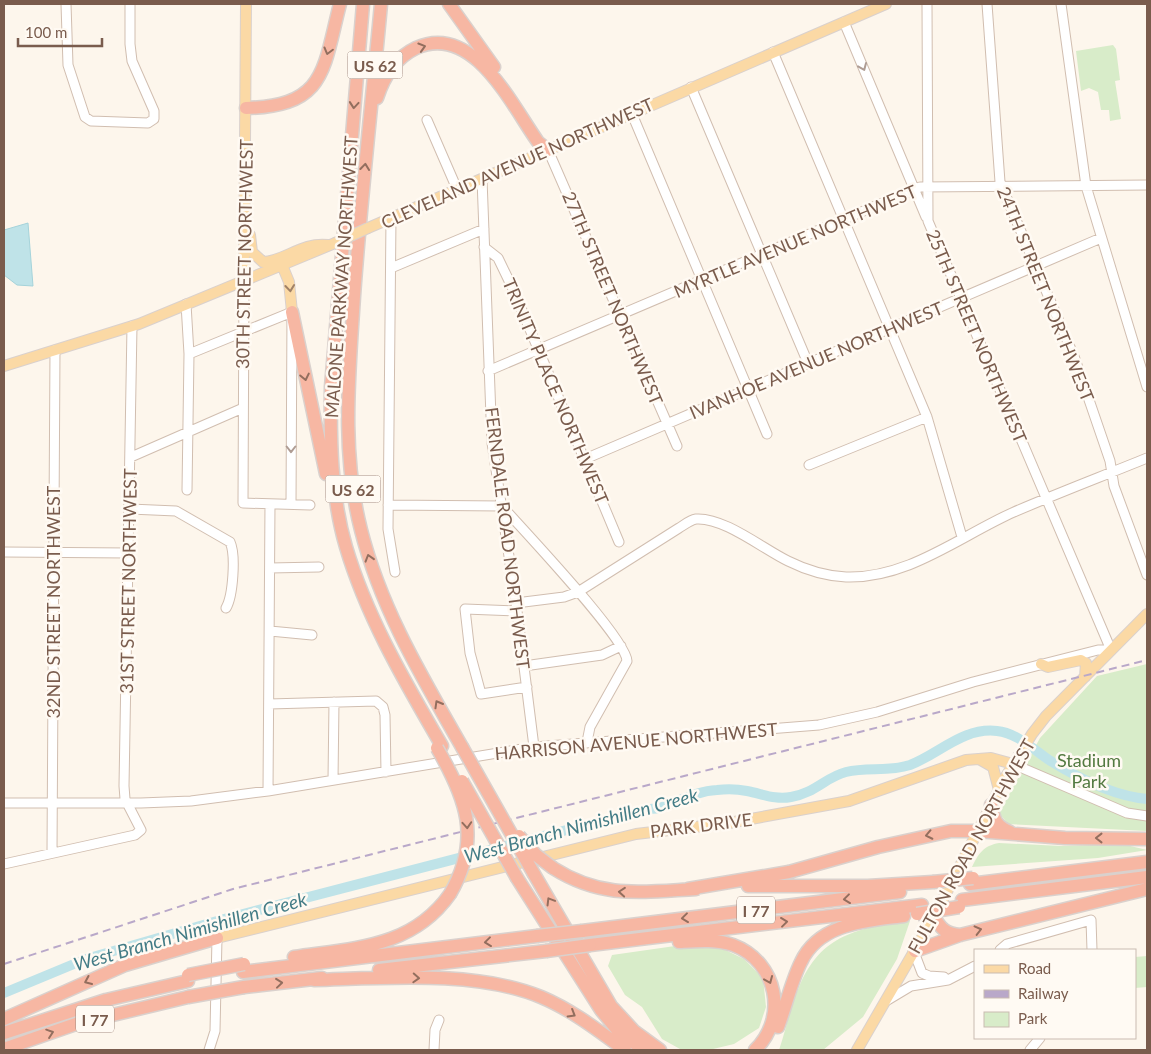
<svg xmlns="http://www.w3.org/2000/svg" width="1151" height="1054" viewBox="0 0 1151 1054" font-family="Lato,sans-serif">
<style>
.green{fill:#d8ecc9}
.water{fill:#bfe3e8;stroke:#a5d3da}
.lines{fill:none;stroke-linecap:round;stroke-linejoin:round}
.river{stroke:#bfe3e8;stroke-width:10}
.minor-casing{stroke:#d1beb0;stroke-width:11}
.major-casing{stroke:#dad1cd;stroke-width:12}
.highway-casing{stroke:#dad1cd;stroke-width:15}
.minor{stroke:#fff;stroke-width:9}
.major{stroke:#fbd9a5;stroke-width:10}
.highway{stroke:#f7b7a3;stroke-width:12}
.rail{stroke:#b9a8c9;stroke-width:2;stroke-dasharray:8 5;stroke-linecap:butt}
.major-bridge-casing{stroke:#dad1cd;stroke-width:12;stroke-linecap:butt}
.highway-bridge-casing{stroke:#dad1cd;stroke-width:15;stroke-linecap:butt}
.major-bridge{stroke:#fbd9a5;stroke-width:10}
.highway-bridge{stroke:#f7b7a3;stroke-width:12}
.oneway{stroke:#936e5e}
.oneway2{stroke:#af9d94}
.oneway3{stroke:#a18267}
.labels{text-anchor:middle;dominant-baseline:central;stroke-width:5;stroke-linejoin:round;paint-order:stroke}
.shield{fill:#fffaf3;stroke:#a28b7f;stroke-width:1}
.shield-label{font-size:16px;font-weight:bold;fill:#7a5c4d}
.street-label{font-size:18px;fill:#7a5c4d;stroke:#fffaf3}
.park-label{font-size:18px;fill:#537a41;stroke:#fffaf3}
.water-label{font-size:19px;font-style:italic;fill:#437c86;stroke:#fffaf3}
</style>
<rect width="100%" height="100%" fill="#fdf6ec"/>
<path class="green" d="M1113,45L1116,49L1120,80L1115,81L1121,119L1110,121L1109,110H1101L1098,92L1089,88L1081,91L1076,51Z
M1147,664V831L1008,824L999,813L1040,738L1097,676Z
M999,843L1061,846L1122,844L1147,850L1098,858L972,867C979,853 983,846 999,843Z
M910,921L897,959L863,1017L823,1050H779C786,1030 790,1007 799,987C821,934 858,928 910,921Z
M689,944L717,946L744,959L763,978L766,1007L759,1028L734,1044L709,1050H694L680,1049L662,1039L642,1007L625,995L608,966L612,955Z
M1147,956V987L1135,988V957Z"/>
<path class="water" d="M28,223L33,286L17,285L4,275V230Z"/>
<g class="lines">
<path class="river" d="M4,993L86,959L224,919L640,811C646,809 653,809 659,808C678,802 696,791 717,790C726,789 737,789 747,791C763,794 775,800 791,797C815,793 826,777 846,772C868,767 888,772 910,765C939,754 963,727 997,731C1017,733 1033,749 1049,760C1078,778 1113,796 1147,799"/>
<g class="minor-casing">
<path id="minor" d="M66,4L68,65L85,117L91,121L148,123L154,119V111L132,61L130,44V4
M987,4L1000,182L1075,359L1110,461L1114,486L1147,575
M1061,4L1086,186L1147,387
M844,22L926,217
M773,52L927,417L962,537
M691,87L808,363
M632,114L767,434
M427,120L457,189
M548,150L677,446
M482,179L492,443L516,603L534,747
M391,218L388,529L395,572
M484,247L498,258L513,289L619,542
M391,268L484,229
M244,281L243,503L310,505
M186,304L189,354L187,490
M189,354L292,312L291,504
M488,371L920,187L1147,185
M131,457L243,408
M585,459L1101,238
M809,465L927,417
M388,505L502,506C523,530 626,638 627,661L590,727L587,742
M130,509L176,511L230,542C236,555 233,596 226,608
M4,552L128,553
M270,568L319,567
M516,603L564,597L578,592L679,528C684,525 690,520 696,519C724,517 763,549 788,561C806,570 826,576 846,577C908,579 960,536 1014,512C1058,493 1103,476 1147,458
M517,611L465,609L470,653L481,694L527,687
M270,631L312,635
M524,666L602,655L621,646
M269,704L376,701L383,707L385,715L386,772
M1013,764L1127,813L1147,816
M333,780L334,702
M268,791L270,504
M4,803H141L191,801L268,791L534,747L819,725L877,712L973,682L1098,650H1111L928,221L927,4
M52,853L55,350
M4,864L135,835L141,830L125,799L124,786L132,326
M1000,950L1007,944L1091,920L1092,950
M914,952L922,973L929,976L944,977
M886,1001L911,986L948,980L975,966
M209,1050L215,1031L217,938
M434,1050L435,1030L439,1020
M1030,1050L1040,1038"/>
</g>
<g class="major-casing">
<path id="major" d="M368,228L886,4
M250,235L252,252L263,262C286,261 301,242 328,245
M282,265L289,282L292,312
M244,281L246,4
M4,366L139,324L335,243
M1041,664L1048,667L1081,660L1086,663L1085,677
M979,759L993,767L999,790
M217,938L636,834L729,823L849,801L966,760L991,758L1013,764
M857,1050L934,917L1005,778L1032,734L1046,716L1147,614"/>
</g>
<g class="highway-casing">
<path id="highway" d="M363,4L331,387C330,440 331,496 346,547C367,618 405,682 442,746
M381,4C372,101 361,199 354,296C349,376 341,452 361,530C381,609 422,677 462,747
M449,4L494,67
M377,98C384,76 395,58 416,48C473,22 511,104 538,142L548,150
M246,108C326,106 323,70 340,4
M292,312L326,474
M991,805C994,820 996,826 1010,832
M553,868C602,899 641,892 696,889
M534,874L611,1006L634,1031L660,1050
M517,878L601,1010L619,1032L644,1050
M970,884L1147,862
M748,886H868L933,882
M688,889L789,872L878,847L951,831H977L1065,838L1147,839
M962,900L1147,877
M934,917C941,929 946,934 960,935
M582,931L900,892
M679,942C696,941 717,939 733,945C778,962 788,1018 755,1050
M590,945L922,905
M915,951L960,935L1147,889
M294,957C354,948 412,948 450,894
M379,970L546,951
M243,972L537,936
M314,980C384,978 476,970 541,997C572,1010 599,1031 625,1050
M244,987L322,978
M4,1019L125,965L217,938
M778,1027C786,1006 791,982 801,962C819,923 866,921 904,916
M4,1033L106,1000L188,981
M4,1049L79,1023L188,997"/>
</g>
<use href="#minor" class="minor"/>
<use href="#major" class="major"/>
<use href="#highway" class="highway"/>
<path class="rail" d="M4,964L233,889L1147,660"/>
<g class="major-bridge-casing">
<path id="major-bridge" d="M335,243L368,228"/>
</g>
<g class="highway-bridge-casing">
<path id="highway-bridge" d="M462,747L534,874
M437,748C466,798 482,839 450,894
M462,781L517,878
M519,836L536,855L553,868
M933,882L973,878
M917,914L959,907
M537,936L582,931
M546,951L590,945
M188,975L244,964
M188,997L244,987"/>
</g>
<use href="#major-bridge" class="major-bridge"/>
<use href="#highway-bridge" class="highway-bridge"/>
</g>
<defs><path id="oneway-chevron" d="M-2-3.5L2.5 0L-2 3.5" fill="none" stroke-width="1.6" stroke-linecap="round" stroke-linejoin="round" transform="scale(1.25)"/></defs>
<g class="oneway">
<use href="#oneway-chevron" transform="translate(422 47) rotate(-17)"/>
<use href="#oneway-chevron" transform="translate(328 51) rotate(105)"/>
<use href="#oneway-chevron" transform="translate(354 105) rotate(95)"/>
<use href="#oneway-chevron" transform="translate(365 167) rotate(-84)"/>
<use href="#oneway-chevron" transform="translate(305 377) rotate(78)"/>
<use href="#oneway-chevron" transform="translate(369 558) rotate(-107)"/>
<use href="#oneway-chevron" transform="translate(438 704) rotate(-120)"/>
<use href="#oneway-chevron" transform="translate(467 825) rotate(86)"/>
<use href="#oneway-chevron" transform="translate(929 835) rotate(168)"/>
<use href="#oneway-chevron" transform="translate(1099 838) rotate(-180)"/>
<use href="#oneway-chevron" transform="translate(622 892) rotate(-175)"/>
<use href="#oneway-chevron" transform="translate(847 899) rotate(173)"/>
<use href="#oneway-chevron" transform="translate(550 901) rotate(-121)"/>
<use href="#oneway-chevron" transform="translate(685 918) rotate(173)"/>
<use href="#oneway-chevron" transform="translate(784 922) rotate(-7)"/>
<use href="#oneway-chevron" transform="translate(978 930) rotate(-14)"/>
<use href="#oneway-chevron" transform="translate(488 942) rotate(173)"/>
<use href="#oneway-chevron" transform="translate(416 978) rotate(3)"/>
<use href="#oneway-chevron" transform="translate(769 980) rotate(67)"/>
<use href="#oneway-chevron" transform="translate(88 981) rotate(156)"/>
<use href="#oneway-chevron" transform="translate(279 983) rotate(-6)"/>
<use href="#oneway-chevron" transform="translate(572 1014) rotate(31)"/>
<use href="#oneway-chevron" transform="translate(50 1033) rotate(-19)"/>
</g>
<g class="oneway2">
<use href="#oneway-chevron" transform="translate(863 67) rotate(67)"/>
<use href="#oneway-chevron" transform="translate(291 449) rotate(90)"/>
</g>
<use class="oneway3" href="#oneway-chevron" transform="translate(290 288) rotate(84)"/>
<g class="labels">
<g class="shield">
<rect x="347.5" y="51.5" width="55" height="27" rx="4"/>
<rect x="325.5" y="475.5" width="55" height="27" rx="4"/>
<rect x="737" y="896.5" width="38" height="27" rx="4"/>
<rect x="76" y="1005.5" width="38" height="27" rx="4"/>
</g>
<g class="shield-label">
<text x="375" y="65">US 62</text>
<text x="353" y="489">US 62</text>
<text x="756" y="910">I 77</text>
<text x="95" y="1019">I 77</text>
</g>
<g class="street-label">
<text transform="translate(517 163) rotate(-24)">CLEVELAND AVENUE NORTHWEST</text>
<text transform="translate(795 241) rotate(-23)">MYRTLE AVENUE NORTHWEST</text>
<text transform="translate(244 254) rotate(-89)">30TH STREET NORTHWEST</text>
<text transform="translate(341 277) rotate(-86)">MALONE PARKWAY NORTHWEST</text>
<text transform="translate(1046 294) rotate(68)">24TH STREET NORTHWEST</text>
<text transform="translate(613 298) rotate(67)">27TH STREET NORTHWEST</text>
<text transform="translate(977 336) rotate(67)">25TH STREET NORTHWEST</text>
<text transform="translate(816 360) rotate(-23)">IVANHOE AVENUE NORTHWEST</text>
<text transform="translate(556 391) rotate(67)">TRINITY PLACE NORTHWEST</text>
<text transform="translate(508 538) rotate(83)">FERNDALE ROAD NORTHWEST</text>
<text transform="translate(128 581) rotate(-89)">31ST STREET NORTHWEST</text>
<text transform="translate(53 602) rotate(-90)">32ND STREET NORTHWEST</text>
<text transform="translate(636 741) rotate(-5)">HARRISON AVENUE NORTHWEST</text>
<text transform="translate(701 825) rotate(-7)">PARK DRIVE</text>
<text transform="translate(971 846) rotate(-61)">FULTON ROAD NORTHWEST</text>
</g>
<g class="park-label">
<text x="1089" y="760">Stadium<tspan x="1089" dy="21">Park</tspan></text>
</g>
<g class="water-label">
<text transform="translate(581 825) rotate(-15)">West Branch Nimishillen Creek</text>
<text transform="translate(190 931) rotate(-16)">West Branch Nimishillen Creek</text>
</g>
</g>
<rect width="1151" height="1054" fill="none" stroke="#7a5c4d" stroke-width="10"/>
<rect x="974" y="949" width="162" height="90" fill="#fffaf3" stroke="#cabbb1"/>
<rect x="984" y="965" width="25" height="8" fill="#fbd9a5" stroke="#cabbb1"/>
<text x="1018" y="974" font-size="15" fill="#7a5c4d">Road</text>
<rect x="984" y="990" width="25" height="8" fill="#b9a8c9" stroke="#cabbb1"/>
<text x="1018" y="999" font-size="15" fill="#7a5c4d">Railway</text>
<rect x="984" y="1012" width="25" height="15" fill="#d8ecc9" stroke="#cabbb1"/>
<text x="1018" y="1024" font-size="15" fill="#7a5c4d">Park</text>
<path d="M18 38v8h84v-8" fill="none" stroke="#7a5c4d" stroke-width="2.5"/>
<text x="25" y="38" font-size="15" fill="#7a5c4d" stroke="#fffaf3" stroke-width="4" paint-order="stroke">100 m</text>
</svg>
